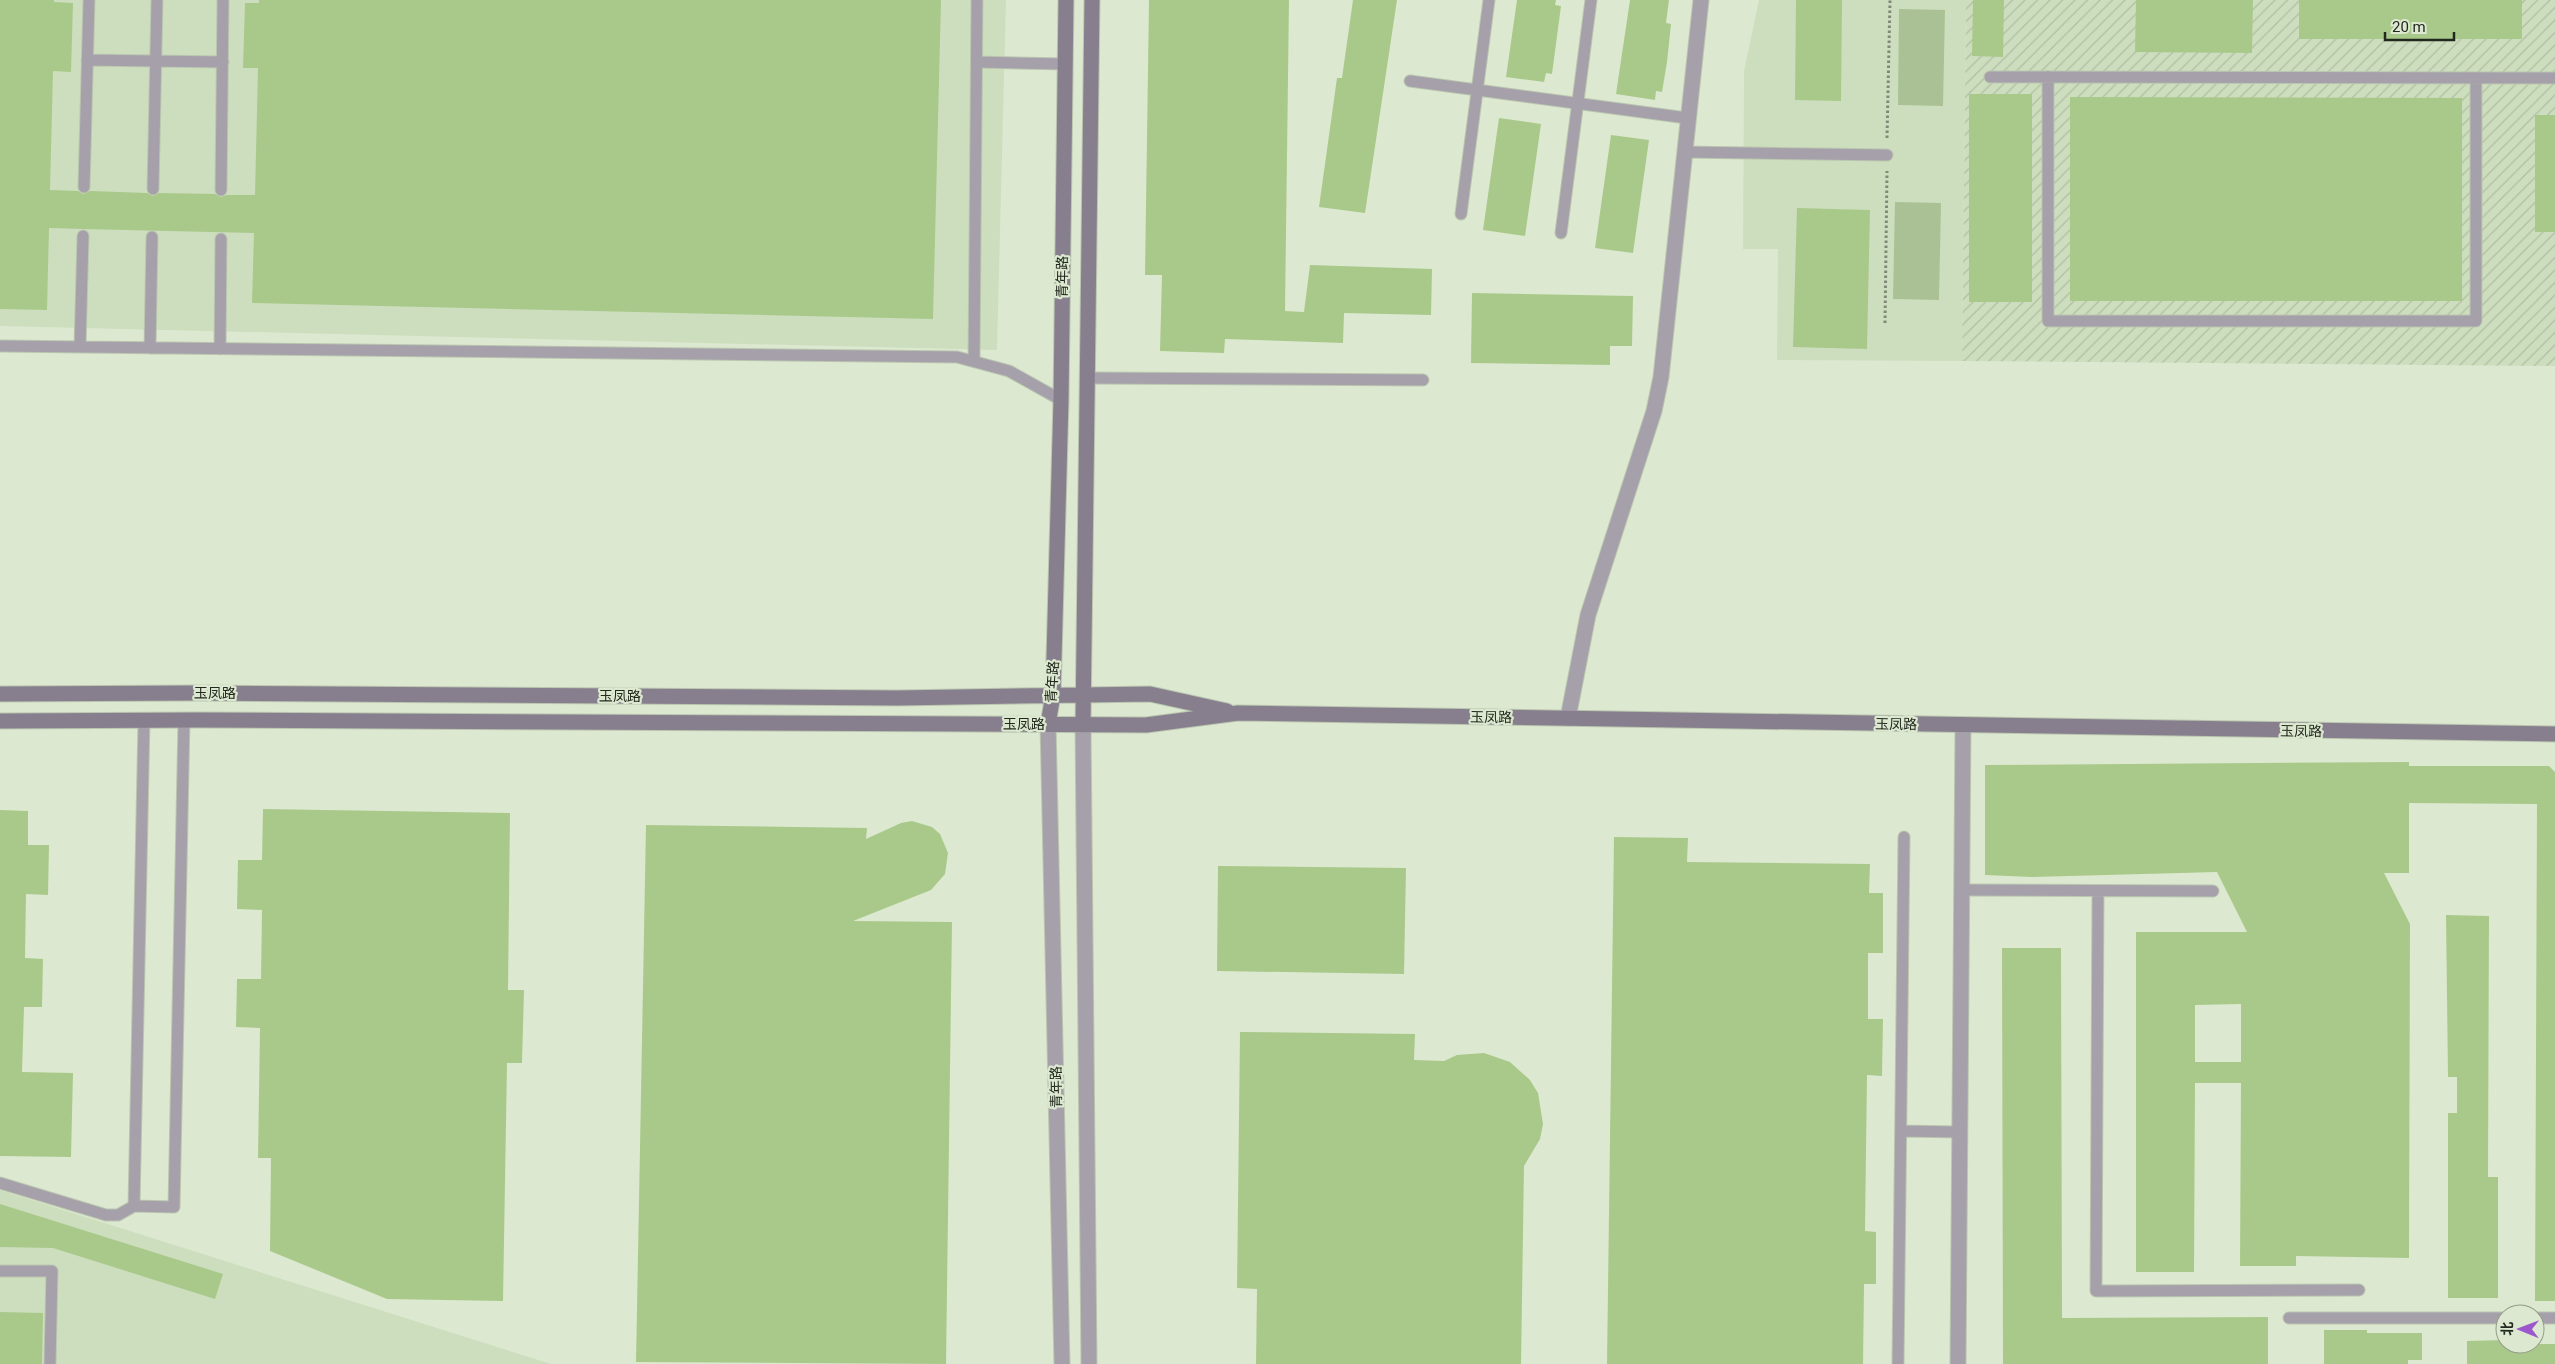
<svg xmlns="http://www.w3.org/2000/svg" width="2555" height="1364" viewBox="0 0 2555 1364" font-family="Roboto,'Noto Sans SC',sans-serif">
<style>
.built{fill:#cddebe}
.industrial{fill:url(#industrial-furrows)}
.pitch{fill:#a9c194}
.building{fill:#a9c98a;fill-rule:evenodd}
.lines{fill:none;stroke-linecap:round;stroke-linejoin:round}
.lane-casing{stroke:#bbc6b0;stroke-width:13}
.street-casing{stroke:#bbc6b0;stroke-width:17}
.secondary-casing{stroke:#bbc6b0;stroke-width:17}
.path{stroke:#808978;stroke-width:3;stroke-dasharray:2.5 2.5;stroke-linecap:butt}
.lane{stroke:#a5a0aa;stroke-width:11}
.street{stroke:#a5a0aa;stroke-width:15}
.secondary{stroke:#877f8e;stroke-width:15}
.labels{text-anchor:middle;dominant-baseline:central;stroke-width:4.5;stroke-linejoin:round;paint-order:stroke}
.street-label{font-size:14px;fill:#23281e;stroke:#dce9d0}
</style>
<defs>
<pattern id="industrial-furrows" width="10" height="10" patternUnits="userSpaceOnUse" patternTransform="scale(1.25)"><rect width="10" height="10" fill="#cddebe"/><path d="M-1 1l2-2M0 10L10 0M9 11l2-2" fill="none" stroke="#b0bea3"/></pattern>
</defs>
<rect width="100%" height="100%" fill="#dce9d0"/>
<path class="built" d="M0,0H1006L997,350L0,326Z
M1759,0H1966L1962,361L1777,360L1778,249H1743L1744,71Z
M0,1190L551,1364H0Z"/>
<path class="industrial" d="M1966,0H2555V366L1962,361Z"/>
<path class="pitch" d="M1899,9L1945,10L1943,106L1898,105Z
M1895,202L1941,203L1939,300L1893,299Z"/>
<path class="building" d="M0,0H54V2L73,3L71,72L53,71L50,190L78,191L83,194L90,191L147,193L153,196L159,193L215,194L221,197L227,195H255L258,68H243L245,3H259V0H941L933,319L252,303L254,233L83,229L49,228L47,310L0,309Z
M1149,0H1289L1285,311L1304,312L1310,265L1432,269L1431,315L1344,313L1343,343L1225,339L1224,353L1160,351L1162,275H1145Z
M1353,0H1397L1365,213L1319,207L1337,78H1342Z
M1517,0H1556L1555,5L1561,6L1552,74L1546,73L1544,82L1506,77Z
M1630,0H1669L1666,23L1671,24L1667,62L1662,92L1656,91L1655,100L1616,94Z
M1796,0H1842L1841,101L1795,100Z
M1973,0H2004L2003,57L1972,56Z
M2136,0H2253L2252,53L2135,52Z
M2299,0H2522V39H2299Z
M1969,94H2032V302H1969Z
M2070,97L2462,98V301H2070Z
M2535,115H2555V232H2535Z
M1499,118L1541,124L1525,236L1483,230Z
M1611,135L1649,140L1633,253L1595,248Z
M1797,208L1870,210L1867,349L1793,347Z
M1472,293L1633,296L1632,346H1610V365L1471,363Z
M2409,762V766H2549L2555,772V1301H2535L2537,804L2409,803V873H2384L2410,924L2409,1258L2296,1256V1266H2240L2241,1083H2195L2194,1272H2136V932H2247L2217,872L2032,877L1985,875V765ZM2241,1004V1062H2195V1005Z
M263,809L510,813L508,990H524L522,1063H507L503,1301L387,1299L270,1251L271,1158H258L260,1028L236,1027L237,979H261L262,910L237,909L238,860H262Z
M0,810L28,811V845H49L48,895L26,894L25,958L43,959L42,1007H24L22,1072L73,1073L71,1157L0,1156Z
M912,821L932,827L940,834L948,853L945,874L931,890L853,921L952,922L946,1364L636,1362L646,825L867,828L866,839L901,823Z
M1614,837L1688,838L1687,862L1870,864L1869,893H1883V953H1868V1019H1883L1882,1076L1867,1075L1865,1231L1876,1232V1284H1864L1863,1364H1607Z
M1218,866L1406,868L1404,974L1217,971Z
M2446,915L2489,916L2488,1177H2498V1298H2448V1113H2457V1077H2448Z
M2002,948H2061L2062,1318L2268,1317V1364H2003Z
M1240,1032L1415,1034L1414,1060L1444,1061L1457,1055L1484,1053L1510,1062L1530,1080L1538,1093L1543,1124L1540,1139L1524,1166L1521,1364H1256L1257,1289L1237,1288Z
M0,1204L223,1274L215,1299L53,1248L0,1247Z
M0,1312L43,1313L42,1364H0Z
M2324,1330H2367V1333H2422V1360H2408V1364H2324Z
M2505,1340V1344H2555V1364H2467V1341Z"/>
<g class="lines">
<g class="lane-casing">
<path id="lane" d="M87,60L223,62
M977,62L1065,64
M1990,77L2555,78
M2048,77V321H2476V78
M1410,81L1687,118
M1684,152L1887,155
M84,187L89,0
M153,189L157,0
M221,190L223,0
M1461,214L1489,0
M1561,233L1591,0
M0,346L957,357L1009,371L1061,400
M80,347L83,236
M150,348L152,237
M220,349L221,239
M974,361L977,0
M1088,378L1423,380
M144,720L134,1206L174,1207L184,720
M1962,890L2213,891
M2098,891L2096,1291L2359,1290
M1901,1131L1960,1132
M0,1183L106,1215H118L134,1206
M0,1271H52L50,1364
M2289,1318H2505
M2535,1318H2555
M1898,1364L1904,837"/>
</g>
<g class="street-casing">
<path id="street" d="M1568,718L1588,615L1654,411L1661,377L1701,0
M1048,724L1062,1364
M1083,725L1089,1364
M1958,1364L1963,725"/>
</g>
<g class="secondary-casing">
<path id="secondary" d="M0,694L197,693L897,698L1150,694L1227,711
M0,721L197,720L1146,725L1238,713L2555,734
M1048,724L1053,695L1061,400L1066,0
M1083,725L1092,0"/>
</g>
<path class="path" d="M1887,138L1890,0
M1885,323L1887,171"/>
<use href="#lane" class="lane"/>
<use href="#street" class="street"/>
<use href="#secondary" class="secondary"/>
</g>
<g class="labels">
<g class="street-label">
<text transform="translate(1062 277) rotate(-89)">青年路</text>
<text transform="translate(1052 682) rotate(-86)">青年路</text>
<text x="215" y="693">玉凤路</text>
<text x="620" y="696">玉凤路</text>
<text transform="translate(1491 717) rotate(1)">玉凤路</text>
<text x="1024" y="724">玉凤路</text>
<text transform="translate(1896 724) rotate(1)">玉凤路</text>
<text transform="translate(2301 731) rotate(1)">玉凤路</text>
<text transform="translate(1056 1087) rotate(-91)">青年路</text>
</g>
</g>
<g transform="translate(2520 1329) rotate(271)"><circle r="24" fill="#dce9d0" stroke="#929c89"/>
<path d="M0-4L9 19L0 12L-9 19Z" fill="#9d57cc"/>
<text y="-8" font-size="14" font-weight="bold" text-anchor="middle" fill="#23281e">北</text>
</g>
<path d="M2385 32v8h69v-8" fill="none" stroke="#23281e" stroke-width="2.5"/>
<text x="2392" y="32" font-size="15" fill="#23281e" stroke="#dce9d0" stroke-width="4" paint-order="stroke">20 m</text>
</svg>
